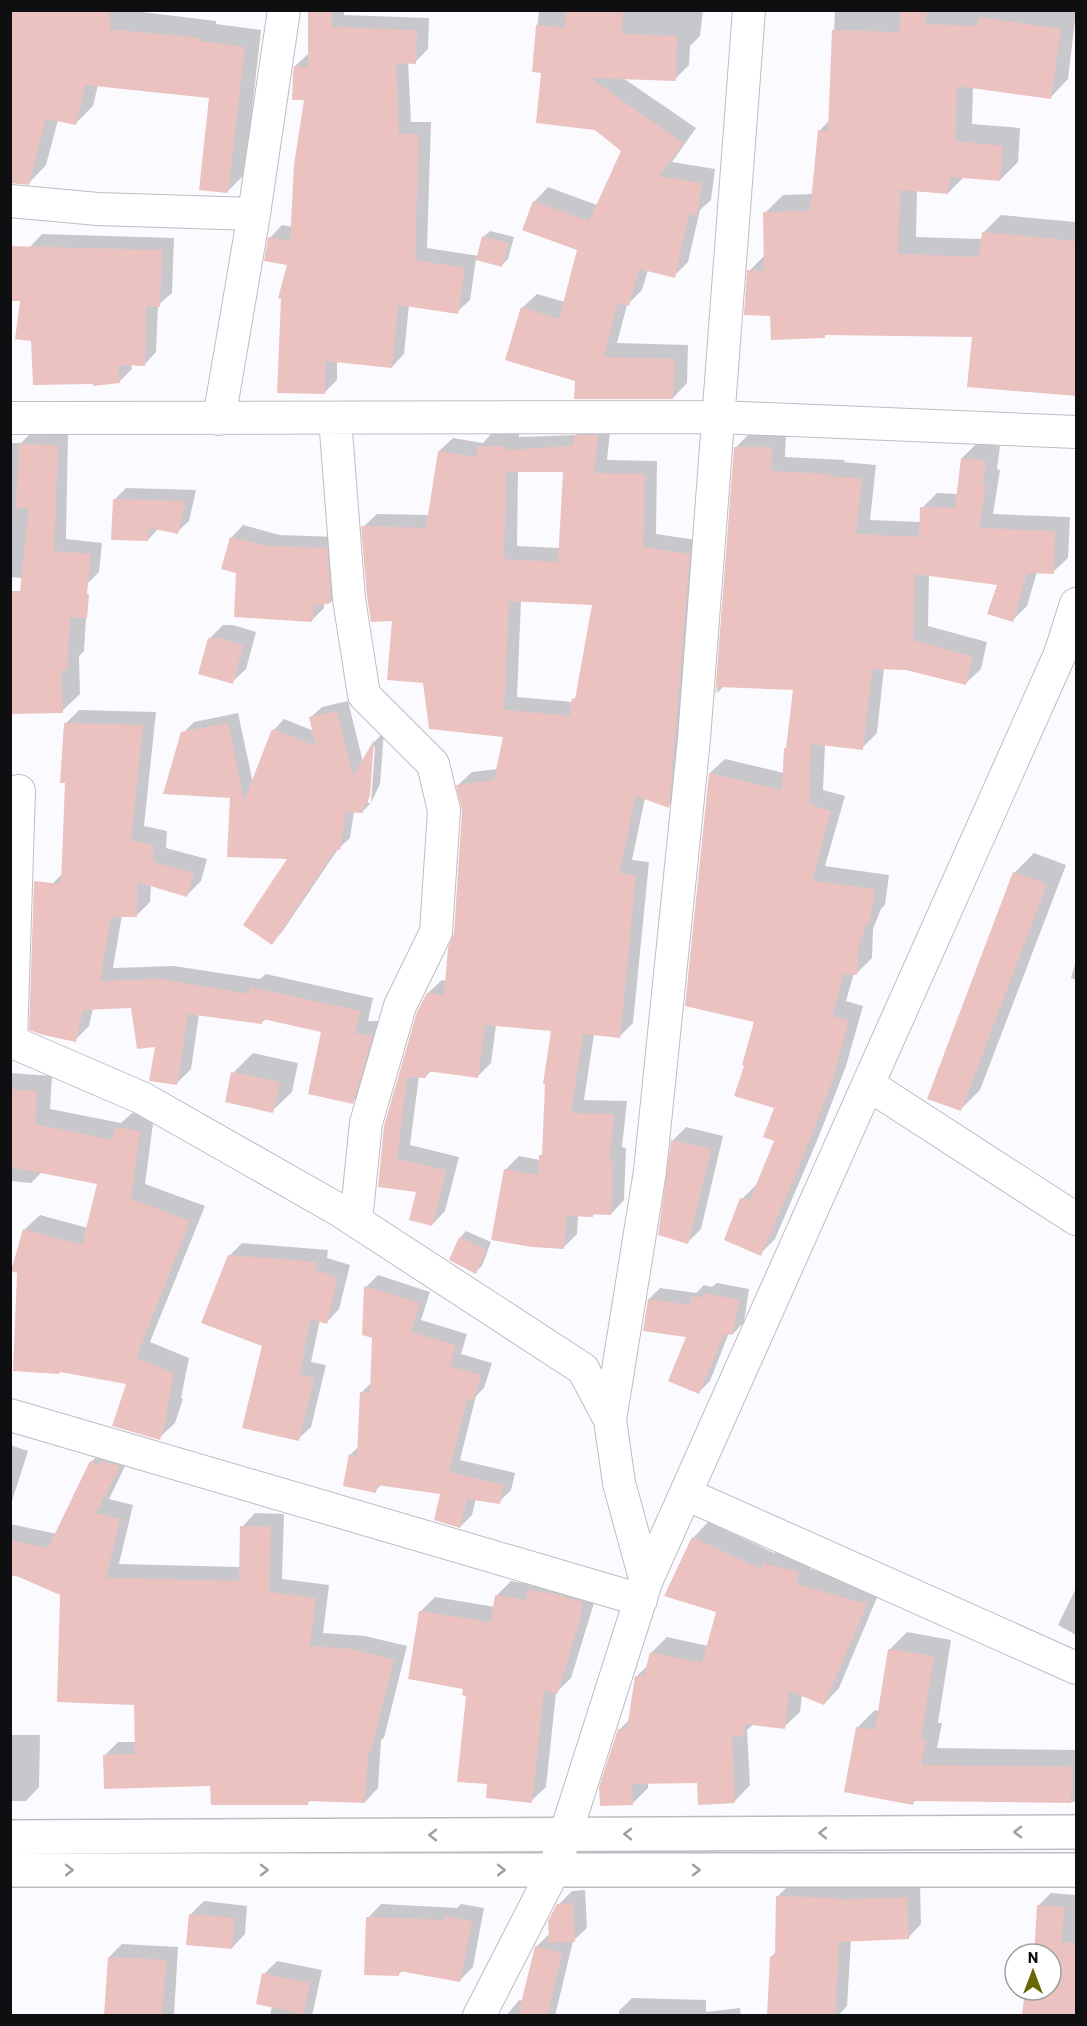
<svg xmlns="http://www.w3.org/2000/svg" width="1087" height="2026" viewBox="0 0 1087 2026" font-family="Barlow,sans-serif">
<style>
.shadow{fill:#0003;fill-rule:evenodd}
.building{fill:#ebc2bf;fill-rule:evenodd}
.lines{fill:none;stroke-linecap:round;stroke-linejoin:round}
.street-casing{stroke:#bcbcc5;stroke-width:34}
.secondary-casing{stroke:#bcbcc5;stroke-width:36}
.street{stroke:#fff;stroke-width:32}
.secondary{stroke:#fff;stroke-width:33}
.oneway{stroke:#9f9fa0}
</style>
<rect width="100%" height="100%" fill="#fbfbff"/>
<path class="shadow" d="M10,10H126L216,21V24L261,30L245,174L228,191L211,96L98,85L93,106L76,123L58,120L46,165L29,183Z
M310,10H344V15L429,18L428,49L415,62H408L411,122H431L427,248L479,256L483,237L490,231L514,237L508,259L502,265L476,259L470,300L457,312L409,305L404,354L392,367L337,361V380L324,393L289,264L270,238L282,225L292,227L305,99L295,66L308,54Z
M539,10H703L700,36L690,46L689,65L675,79L623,78L696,128L672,162L715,169L711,200L700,210L688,262L674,276L648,270L642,290L627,305L617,343L688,345L687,383L673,398L576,380L522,308L537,294L565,302L579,249L534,202L548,187L597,205L623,150L542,71L533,70Z
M835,10L1076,11L1068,79L1051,97L973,87L972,124L1020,128L1018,162L1000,180L964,177L948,193L917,190L916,237L983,239V233L1001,215L1076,222V395L973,335L827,333L824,336L772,315L749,271L766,254L765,213L783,195L813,194L820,130L830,120Z
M42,234L174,238L172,293L158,305L156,352L144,365L131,364L132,369L120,381L34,383L30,247Z
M589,422H611L607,460L657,461L656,534L703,541L682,793L668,806L645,798L632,860L649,862L633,1023L620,1036L594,1034L584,1100L627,1101L622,1147L626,1148L624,1200L611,1214L578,1215L577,1234L563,1248L505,1170L519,1156L540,1160V1156L544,1152L553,1030L496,1025L491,1063L478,1076L432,1070L426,1076H419L410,1145L459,1157L445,1211L432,1225L417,1190L379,1186L428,993L442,980L447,981L455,934L463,811L458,785L472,772L498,769L504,735L425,682L394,619L363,527L377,514L429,515L439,451L453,438L483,443L492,433L519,434V437L576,435ZM518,470H564L560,548L517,546ZM521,600L593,603L577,695L573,702L517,697Z
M32,432L68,433L66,539L102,543L99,572L87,584L10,577V443H21Z
M751,432L786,433L785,457L845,460L844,462L876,465L870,520L921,522L922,508L937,493L958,494L962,458L977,443L1000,446L997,469L1000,470L993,514L1070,517L1068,558L1053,572H1037L1027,606L1012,621L999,584L929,574L928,626L987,642L981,669L966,683L906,668H884L877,733L862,748L825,744L823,790L845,796L825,866L889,875L885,905L881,909L873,929L872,958L857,973H854L846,1001L863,1006L846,1066L819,1136L775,1239L760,1254L742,1199L757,1184H758L776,1140V1107L746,1065L756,1021L710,773L725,759L784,773L795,688L724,686L717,693L736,447Z
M126,488L196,490L189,521L177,532L159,528L148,540L114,500Z
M243,525L280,535L339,537L343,590L331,602L324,603V608L312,620L238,572L231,538Z
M87,601L84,651L79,656L80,694L62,711L10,604Z
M223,625H233L256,632L246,669L232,682L209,639Z
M348,701L363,762L375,741L384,732L380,784L371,803L375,746L372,749L368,803H371L362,812L354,811L350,838L338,849L282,932L272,943L290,858L231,797L183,733L194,722L238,713L253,783L274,730L284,719L314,731L311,717L322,707Z
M79,710L156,712L144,826L167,831L166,848L207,859L201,881L187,895L151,885L150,902L136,916L122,915L113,968L174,966L260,979L266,974L373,998L368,1021H386L366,1088L352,1102L323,1031L266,1019L261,1023L199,1014L191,1069L177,1083L157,1045L133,1007L93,1008L89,1026L75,1040L52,884L63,873L66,782L65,724Z
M1034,853L1066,865L980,1090L960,1110L1014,873Z
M1076,960V980L1071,978Z
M253,1053L298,1063L292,1092L272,1111L233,1073Z
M10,1073L52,1076L50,1109L121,1123L132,1113L154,1116L145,1184L205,1206L150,1342L189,1358L181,1398L183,1399L175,1423L159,1438L127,1383L24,1230L40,1215L88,1228L99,1183L42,1172L31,1183L10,1181Z
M686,1127L723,1136L701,1229L688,1242L673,1140Z
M466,1231L491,1242L482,1266L475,1272L460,1238Z
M242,1243L328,1250L327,1258L350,1265L339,1309L327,1322L320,1320L311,1362L326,1365L311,1427L298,1439L229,1256Z
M378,1275L430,1292L421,1320L467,1334L461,1354L492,1363L484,1388L476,1396L460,1460L515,1473L511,1490L499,1502L476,1498L472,1515L460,1527L442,1493L382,1484L375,1491L350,1455L359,1446L361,1393L372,1382L373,1337L366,1287Z
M717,1283L749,1289L744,1322L733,1334L729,1333L710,1381L699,1392L688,1336L649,1299L660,1288L696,1293L704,1285L712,1287Z
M10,1445L28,1451L10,1507Z
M105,1448L132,1452L109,1499L133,1505L119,1564L241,1567L242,1527L255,1513L284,1514L282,1579L329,1585L323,1633L365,1636L407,1646L384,1738L381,1740L378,1788L365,1802L311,1799L308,1803L212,1784L104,1756L118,1742H136V1703L62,1594L20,1576L10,1574V1524L57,1534L91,1462Z
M708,1522L774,1553L779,1548L813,1557L810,1569L881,1588L839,1688L824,1704L802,1695L800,1712L784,1727L754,1724L747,1730L750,1785L735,1801L699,1782H648V1788L632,1804L619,1730L630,1719L636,1677L648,1665L651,1653L667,1637L708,1646L718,1611L693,1538Z
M511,1581L534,1585L596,1587L594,1603L571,1678L556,1693L546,1787L531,1801L488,1783L468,1694L420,1612L435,1597L495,1607L497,1595Z
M1076,1588V1635L1058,1625Z
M907,1632L951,1640L938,1723H942L937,1748L1076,1750V1802L916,1800L912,1804L858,1727L875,1710L880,1711L889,1650Z
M10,1735H40L39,1787L26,1801H10Z
M791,1883L851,1885V1887L920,1885L921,1924L908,1938L851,1940L847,2006L838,2016L768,2015L772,1956L777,1951V1897Z
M585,1890L587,1928L573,1941L555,2016H506L519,2000L523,2001L536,1947L548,1935L551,1936L558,1905L572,1891Z
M1051,1893L1076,1895V2016L1026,1990H1051V1954H1035L1038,1906Z
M204,1901L247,1906L245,1934L232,1948L191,1914Z
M381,1904L457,1908L461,1904L484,1908L473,1967L460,1980L403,1970L398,1975L368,1918Z
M122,1944L178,1947L174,2016H106L109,1957Z
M277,1961L322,1970L312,2016H270L272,2006L264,1974Z
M632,1998L706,2000V2012L740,2008L741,2016H619V2011Z"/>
<path class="building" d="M10,10H110V29L200,38V41L245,47L228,193L199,190L209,98L85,85L76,125L46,119L29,185L10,183Z
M308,10H332V27L417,30L416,64L396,63L399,134H419L415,260L465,268L458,314L398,305L392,368L325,361V394L277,393L281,299L278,298L287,265L264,261L268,237L290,241L294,165L304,100H292L293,72L294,66L308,67Z
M566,10H623L622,34L677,36L676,81L590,78L683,143L659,176L702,183L697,216L689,214L675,278L639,269L629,306L618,303L604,357L675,359L673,399H574L575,381L505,360L521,307L559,319L577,250L522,230L533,201L589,221L621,151L595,130L536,123L541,73L532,72L536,25L565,28Z
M901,10H927L925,24L978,26L979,17L1061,29L1051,99L957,86L955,141L1003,146L1000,181L950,177L948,194L900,190L898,254L979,257L982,232L1077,241V396L967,387L972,337L825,335V338L771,340L770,316L744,315L747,270L764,271L763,212L810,211L818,130L828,131L832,30L899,32Z
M482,236L509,243L502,267L476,260Z
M10,246L162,250L160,307L146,306L145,366L118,365L120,383L93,386V384L33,385L31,341L15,339L20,301H10Z
M574,435H598L594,473L645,474L643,547L690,554L669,808L636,796L619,873L636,875L620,1038L583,1034L571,1113L614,1114L609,1161H613L611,1215L593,1214V1217L566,1216L564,1249L532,1247L491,1240L504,1169L538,1175L539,1155H542L545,1084H543L551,1031L485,1025L478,1078L427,1071L426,1078L407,1077L397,1159L446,1170L432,1226L409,1220L416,1192L378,1187L384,1126L417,1012L427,993L444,995L448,948L454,933L462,811L456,785L494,780L503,737L429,729L423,683L387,680L392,621L371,622L367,597L361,526L426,528L438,451L477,457V446L506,447V450L573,446ZM506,472H563L558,562L504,559ZM509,601L592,605L575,699L572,698L570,716L504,710Z
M19,444L58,445L54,551L91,554L87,594H89L87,618L70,617L67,670H61L63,713L10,714V591H20L29,508H16Z
M734,447H772L771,471L830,474V476L862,479L856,534L919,537L920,507L955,508L961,458L986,461L983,484H986L979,528L1055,531L1054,574L1027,573L1013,622L987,614L997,585L915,574L913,640L973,657L966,685L906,670L872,669L863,750L811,744L809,804L831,811L812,881L875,889L870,922L868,921L859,945L857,975L844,974L832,1016L849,1021L832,1082L805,1152L761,1256L724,1240L740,1198L750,1200L774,1141L763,1137L774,1108L734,1096L744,1066L742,1065L754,1022L685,1006L709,773L782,790L784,748H786L793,690L717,687L715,697Z
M113,499L185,501L178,534L149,528L148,541L111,540Z
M230,537L268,546L327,548L331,603L314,606L312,622L234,617L236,573L221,569Z
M208,638H219L243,645L233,684L198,674Z
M337,711L353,776L374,740L370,796L362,811L363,813L346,812L340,850H335L272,945L243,925L287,859L227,857L230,798L163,794L181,732L228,723L244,801L272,729L316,746L309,717Z
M64,723L143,725L131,840L153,845V862L194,873L187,897L137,882V917H111L100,981L159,979L249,994L250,987L360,1011L355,1034L373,1035L353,1104L308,1094L321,1032L263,1019L262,1024L188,1014L177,1085L149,1081L155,1047L137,1049L131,1008L83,1010L76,1042L43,1035L29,1030L34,881L61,884L65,783H60Z
M1013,872L1047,884L961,1111L927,1099Z
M231,1072L280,1082L273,1113L225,1102Z
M10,1089L37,1091L35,1124L113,1140L115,1127L140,1131L131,1199L190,1221L136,1358L174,1373L166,1413L168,1414L160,1440L112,1426L126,1384L60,1372L59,1374L13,1371L17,1273L11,1271L23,1229L82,1245L97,1184L10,1167Z
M671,1140L711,1149L688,1244L658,1235Z
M459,1237L486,1249L476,1274L449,1260Z
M228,1255L316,1262L315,1270L338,1278L327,1324L310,1319L300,1374L314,1378L299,1441L242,1428L262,1346L201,1323Z
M364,1286L420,1303L411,1332L456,1345L450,1366L481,1375L473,1401L467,1399L449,1472L504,1485L500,1504L467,1499L460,1528L434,1520L440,1494L377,1485L376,1493L343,1486L349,1454L357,1456L360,1392L370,1393L372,1338L362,1335Z
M704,1293L739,1300L733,1335L724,1334L699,1394L668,1381L686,1337L643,1331L648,1299L690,1305L692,1295L702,1298Z
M90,1461L100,1466L102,1461L120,1466L96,1513L120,1519L106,1578L239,1581L240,1526L271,1527L269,1592L316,1598L310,1646L351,1649L394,1660L370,1753H368L365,1803L308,1801V1805H211L210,1786L104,1789L103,1755L135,1754L134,1705L57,1702L60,1595L19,1577L10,1575V1540L48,1548Z
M692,1537L761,1569L762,1563L799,1572L796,1584L867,1604L824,1705L789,1691L785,1729L745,1724L743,1737L732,1735L735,1803L698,1805L697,1783L632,1784L633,1805L600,1806L599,1787L618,1729H627L635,1676H644L650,1652L702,1663L716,1612L664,1596Z
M527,1590L556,1594L582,1602L580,1619L557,1694L544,1690L532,1803L486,1798L487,1784L457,1782L466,1696L462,1695L463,1689L408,1679L419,1611L491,1622L495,1595L526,1600Z
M888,1649L934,1656L921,1739L926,1740L921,1765L1072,1767L1071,1803L914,1801L913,1805L844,1792L856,1727L875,1730Z
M776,1896L838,1898V1900L907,1897L909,1939L839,1942L835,2016H767L770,1956H775Z
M573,1903L575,1942L549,1943L548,1921L557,1904Z
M1037,1905L1064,1907L1062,1942L1077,1943V2016H1022L1025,1990H1051V1954H1034Z
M189,1914L235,1918L232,1949L186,1945Z
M446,1916L472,1921L460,1982L399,1971V1976L364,1975L366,1917L445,1920Z
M535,1946L562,1953L547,2016H518Z
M108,1957L166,1960L162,2016H104Z
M262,1973L310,1983L303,2014L256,2004Z"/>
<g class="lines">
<g class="street-casing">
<path id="street" d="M10,201L98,209L254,214
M10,418L719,417L1076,432
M335,418L349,599L364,695L433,764L444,810L436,932L400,1006L366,1123L356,1221
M219,419L254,214L284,10
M10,1041L142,1098L339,1210L583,1369L610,1420L619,1483L646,1582
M11,1041L19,791
M869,1085L1076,1219
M10,1415L641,1600
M610,1420L650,1171L694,739L749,10
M686,1494L1076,1668
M479,2016L554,1870L646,1582L1060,654L1076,604"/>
</g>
<g class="secondary-casing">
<path id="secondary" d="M10,1837L1076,1832
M10,1870H1076"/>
</g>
<use href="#street" class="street"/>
<use href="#secondary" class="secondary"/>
</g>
<defs><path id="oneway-chevron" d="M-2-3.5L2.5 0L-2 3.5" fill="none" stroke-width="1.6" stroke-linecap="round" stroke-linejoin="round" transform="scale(1.5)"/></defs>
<g class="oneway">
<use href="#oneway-chevron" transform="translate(1018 1832) rotate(180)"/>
<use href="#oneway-chevron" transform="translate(823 1833) rotate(180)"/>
<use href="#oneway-chevron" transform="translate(628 1834) rotate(180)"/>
<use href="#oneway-chevron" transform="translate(433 1835) rotate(180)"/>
<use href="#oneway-chevron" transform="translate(69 1870)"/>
<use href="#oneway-chevron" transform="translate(264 1870)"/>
<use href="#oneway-chevron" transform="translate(501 1870)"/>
<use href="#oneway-chevron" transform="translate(696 1870)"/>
</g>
<rect width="1087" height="2026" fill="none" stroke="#0f0f12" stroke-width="24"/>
<g transform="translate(1033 1972)"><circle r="28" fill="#ffffff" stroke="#9f9fa0" stroke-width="1.5"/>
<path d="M0-4.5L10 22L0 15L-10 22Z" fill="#696904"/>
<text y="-9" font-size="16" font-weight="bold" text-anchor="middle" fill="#0f0f12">N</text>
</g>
</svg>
